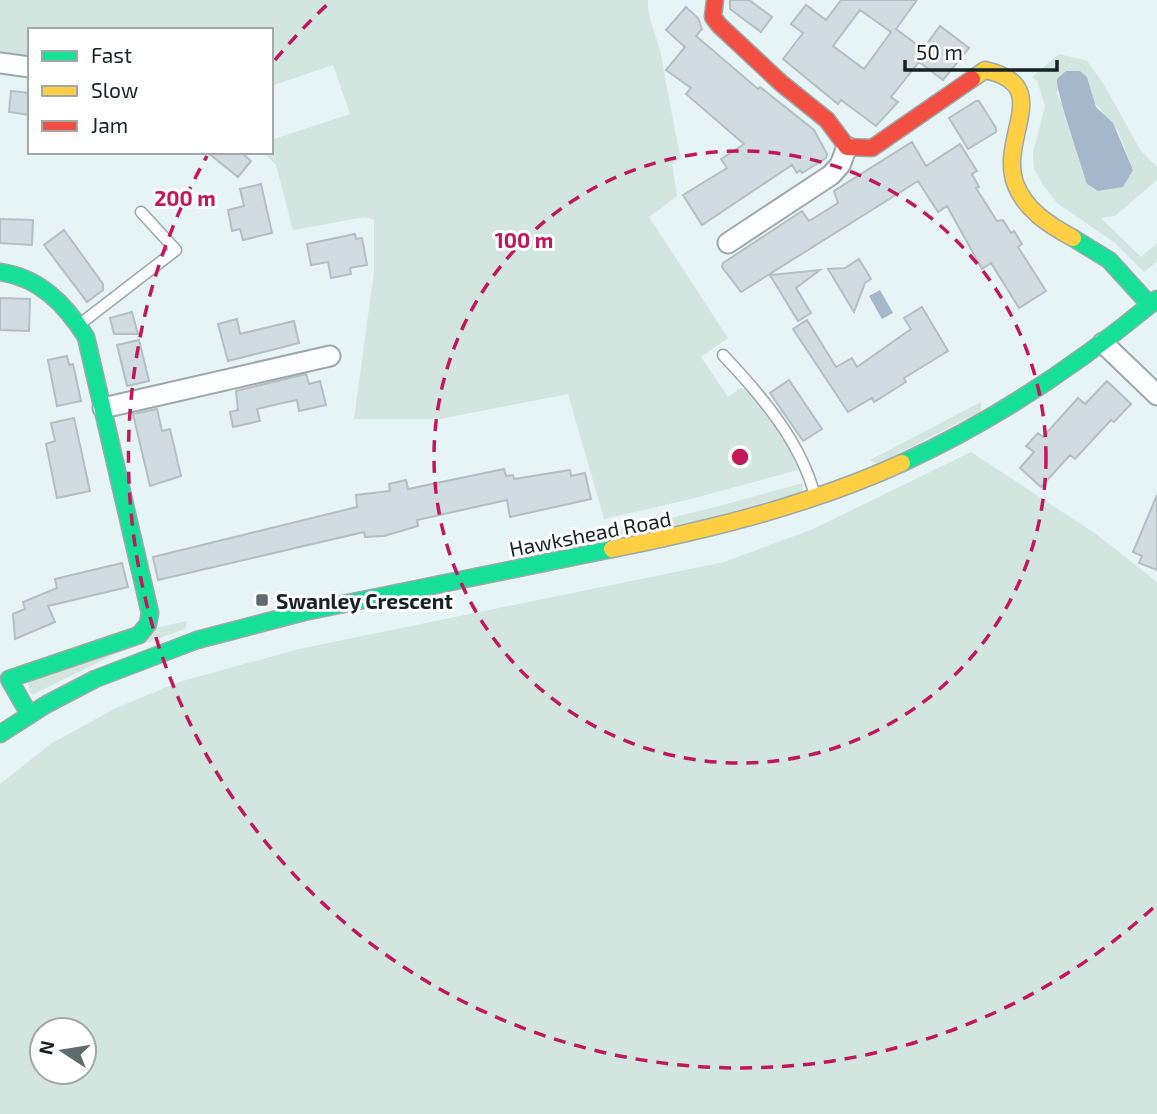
<svg xmlns="http://www.w3.org/2000/svg" width="1157" height="1114" viewBox="0 0 1157 1114" font-family="'Exo 2',sans-serif">
<style>
.green{fill:#d2e5df;fill-rule:evenodd}
.water{fill:#a5b7cb}
.building{fill:#d0dce2;stroke:#b4bfc3;stroke-width:2;fill-rule:evenodd}
.lines{fill:none;stroke-linecap:round;stroke-linejoin:round}
.lane-casing{stroke:#9ca8aa;stroke-width:13}
.street-casing{stroke:#9ca8aa;stroke-width:23}
.fast-casing{stroke:#9ca8aa;stroke-width:19}
.slow-casing{stroke:#9ca8aa;stroke-width:19}
.jam-casing{stroke:#9ca8aa;stroke-width:19}
.lane{stroke:#fbfdfe;stroke-width:10}
.street{stroke:#fbfdfe;stroke-width:19}
.fast{stroke:#16e098;stroke-width:16}
.slow{stroke:#ffcf43;stroke-width:16}
.jam{stroke:#f24e42;stroke-width:16}
.ring{fill:none;stroke:#c2185b;stroke-width:3.5;stroke-dasharray:12 9}
.poi-dot{fill:#5f6c6e;stroke:#fff;stroke-width:2.5}
.labels{text-anchor:middle;dominant-baseline:central;stroke-width:6;stroke-linejoin:round;paint-order:stroke}
.street-label{font-size:21px;fill:#162224;stroke:#fff}
.poi-label{font-size:21px;font-weight:bold;fill:#162224;stroke:#fff;text-anchor:start}
.centre{fill:#c2185b;stroke:#fff;stroke-width:3.5}
.ring-label{font-size:21px;text-anchor:middle;font-weight:bold;fill:#c2185b;stroke:#fff;stroke-width:6;stroke-linejoin:round;paint-order:stroke}
</style>
<rect width="100%" height="100%" fill="#e6f4f6"/>
<path class="green" d="M0,0H648C647,20 657,35 661,54C667,89 673,123 681,158L672,164L677,196L649,217L728,338L701,357L728,397L740,388L750,390L791,451L798,470L687,500L604,519L568,394L440,419H354L374,272V220L365,217L293,230L276,165L263,152H271V140L350,114L333,65L271,86V30H30V57L0,52Z
M1059,54L1087,61L1103,83L1141,151L1157,167V180L1115,216L1101,218L1141,257L1157,243V262L1144,272L1115,243L1057,203L1042,183L1034,170L1033,153L1045,106L1037,81L1032,77ZM1056,91L1092,99L1118,131L1130,162L1123,187L1098,191L1087,184L1070,123Z
M981,402V411L878,464L870,460Z
M971,452L1096,534L1157,582V1114H0V784L52,743L116,708L179,682L299,649L724,562L813,529ZM42,1030H84V1072H42Z
M803,483L802,492L702,520L598,540L597,535L704,510Z
M187,621L185,629L113,655L34,694L30,693L28,683L155,628Z"/>
<path class="water" d="M1066,71H1080L1087,77L1096,107L1113,123L1133,170L1123,187L1098,191L1087,184C1082,166 1055,89 1057,79Z
M880,290L893,313L882,319L869,296Z"/>
<path class="building" d="M730,0H749L772,17L761,32L730,9Z
M841,0H917L896,29L923,49L940,26L969,48L943,80L919,62L891,97L898,102L876,126L841,100L838,104L783,59L803,33L791,24L806,5L826,20ZM860,10L891,32L864,69L833,46Z
M686,7L698,18L702,29L696,36L758,89L760,87L814,130L827,154L826,158L802,173L800,170L797,173L792,165L702,225L683,195L727,168L721,159L744,144L686,94L691,88L666,70L685,47L666,30Z
M11,91L30,93V115L9,112Z
M976,101H979L996,128V132L968,149L949,118Z
M912,142L926,166L960,144L977,171L972,174L979,187L976,188L997,221L1003,220L1011,233L1014,231L1022,244L1018,247L1046,291L1019,308L991,263L982,269L947,206L938,212L918,181L741,292L722,267L723,263L802,211L809,221L838,203L834,191Z
M207,152H241L251,161L238,177Z
M261,184L272,233L243,240L240,229L232,231L228,210L244,206L240,189Z
M0,219L33,220L32,245L0,243Z
M64,230L103,284V290L87,302L44,245Z
M355,234L356,239L362,238L367,265L350,268L351,274L331,278L328,262L311,265L307,244Z
M859,259L871,279L865,283L854,312L828,269L845,268Z
M820,270L796,288L811,313L798,321L770,275Z
M0,298L30,299L29,331L0,330Z
M922,307L948,351L904,378L906,382L874,402L872,398L848,412L793,329L807,320L836,367L852,358L857,367L911,329L904,318Z
M132,312L138,334H114L110,318Z
M237,319L240,334L294,321L299,343L228,361L218,324Z
M139,340L149,381L127,386L117,345Z
M67,356L69,365L73,364L81,401L57,406L48,360Z
M306,374L309,384L320,381L326,405L299,411L297,400L278,404L257,409L260,421L233,427L230,412L238,410L236,391Z
M789,380L822,429L803,441L770,393Z
M1107,381L1131,404L1114,422L1111,420L1075,459L1070,455L1041,487L1020,468L1034,452L1026,446L1038,433L1043,437L1078,398L1085,404Z
M157,409L162,431L170,429L181,476L150,486L133,414Z
M74,418L90,491L57,498L46,444L55,441L51,423Z
M504,469L506,476L513,475L514,479L570,470L571,476L585,473L591,499L510,517L507,500L417,520L418,526L384,536L365,537L364,532L158,580L153,557L357,507L356,495L390,491L389,484L406,480L408,489Z
M1157,495V570L1139,563L1142,556L1133,552Z
M122,563L128,587L48,606L55,622L15,639L13,614L25,609L23,602L57,588L55,579Z"/>
<g class="lines">
<g class="lane-casing">
<path id="lane" d="M80,324L176,250L141,212
M723,355C761,395 801,442 815,496"/>
</g>
<g class="street-casing">
<path id="street" d="M0,63L30,67
M728,243L831,175L840,165L847,147
M1103,343L1157,395
M103,408L330,356"/>
</g>
<g class="fast-casing">
<path id="fast" d="M1073,238L1109,260L1150,305
M0,272C40,278 65,304 86,337L150,613L148,624L139,635L9,679L29,714
M902,463C996,420 1078,365 1157,299
M0,734L47,704L95,679L197,640L304,612L612,549"/>
</g>
<g class="slow-casing">
<path id="slow" d="M972,79L985,70C1055,85 999,136 1015,183C1025,210 1049,225 1073,238
M612,549C711,529 810,505 902,463"/>
</g>
<g class="jam-casing">
<path id="jam" d="M715,0L713,17L719,25L781,83L827,120L847,147L872,148L972,79"/>
</g>
<use href="#lane" class="lane"/>
<use href="#street" class="street"/>
<use href="#fast" class="fast"/>
<use href="#slow" class="slow"/>
<use href="#jam" class="jam"/>
</g>
<g class="ring">
<circle cx="740" cy="457" r="306"/>
<path d="M1153 908A612 612 0 0 1 207 156M275 60A612 612 0 0 1 330 2"/>
</g>
<rect class="poi-dot" x="255" y="593" width="14" height="14" rx="3.5"/>
<g class="labels">
<g class="street-label">
<text transform="translate(590 533) rotate(-11)">Hawkshead Road</text>
</g>
<g class="poi-label">
<text x="276" y="600">Swanley Crescent</text>
</g>
</g>
<circle cx="740" cy="457" r="10" class="centre"/>
<g class="ring-label">
<text x="185" y="206">200 m</text>
<text x="524" y="248">100 m</text>
</g>
<rect x="28" y="28" width="245" height="126" fill="#ffffff" stroke="#a2a7a7" stroke-width="2"/>
<rect x="42" y="51" width="35" height="10" fill="#16e098" stroke="#a2a7a7" stroke-width="2"/>
<text x="91" y="63" font-size="21" fill="#162224">Fast</text>
<rect x="42" y="86" width="35" height="10" fill="#ffcf43" stroke="#a2a7a7" stroke-width="2"/>
<text x="91" y="98" font-size="21" fill="#162224">Slow</text>
<rect x="42" y="121" width="35" height="10" fill="#f24e42" stroke="#a2a7a7" stroke-width="2"/>
<text x="91" y="133" font-size="21" fill="#162224">Jam</text>
<g transform="translate(63 1051) rotate(282)"><circle r="33" fill="#ffffff" stroke="#a2a7a7" stroke-width="2"/>
<path d="M0-5L12 26L0 18L-12 26Z" fill="#5f6c6e"/>
<text y="-10" font-size="19" font-weight="bold" text-anchor="middle" fill="#162224">N</text>
</g>
<path d="M905 60v10h152v-10" fill="none" stroke="#162224" stroke-width="3.5"/>
<text x="916" y="60" font-size="21" fill="#162224" stroke="#ffffff" stroke-width="5" paint-order="stroke">50 m</text>
</svg>
